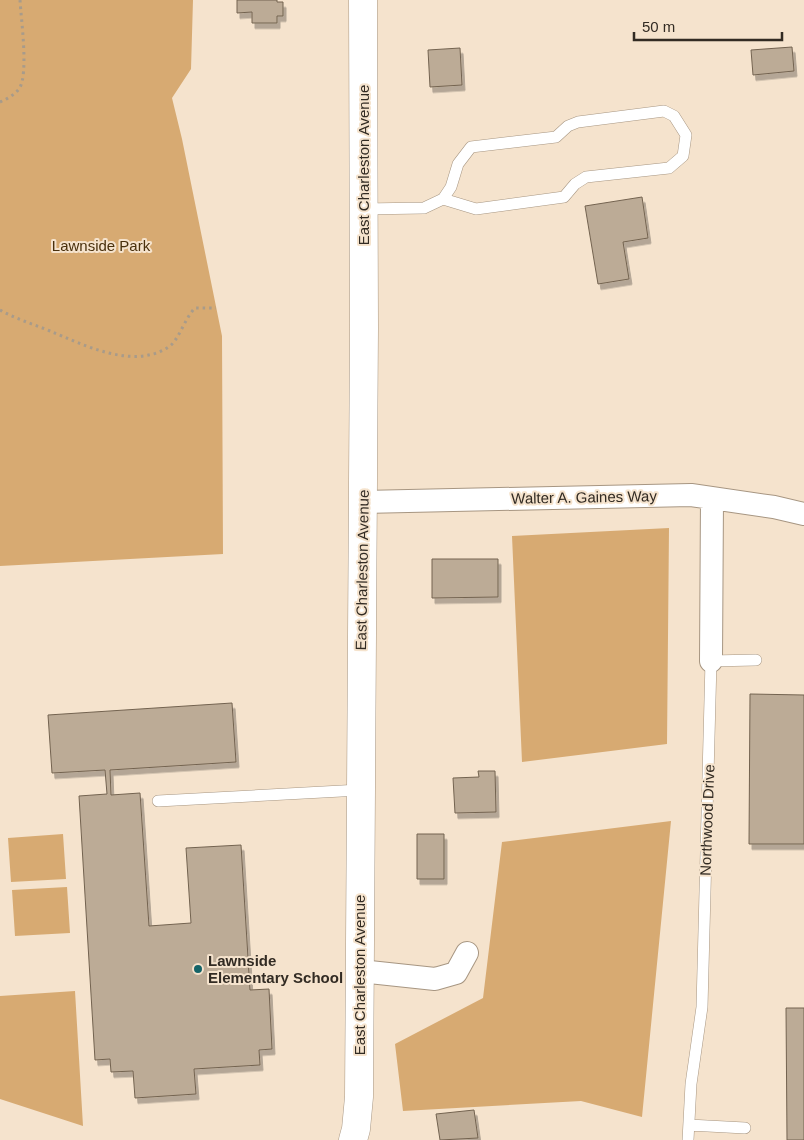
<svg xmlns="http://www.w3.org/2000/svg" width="804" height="1140" viewBox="0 0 804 1140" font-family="Helvetica,sans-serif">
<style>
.green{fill:#d7aa72}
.building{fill:#bcab96;stroke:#736350;filter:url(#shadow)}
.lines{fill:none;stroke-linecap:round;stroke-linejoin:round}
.service-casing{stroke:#a79682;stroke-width:12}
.minor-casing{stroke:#a79682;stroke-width:24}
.tertiary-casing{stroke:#a79682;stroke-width:29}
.path{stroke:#a89b8a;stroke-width:3;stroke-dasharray:2.5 4;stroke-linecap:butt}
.service{stroke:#fff;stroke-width:11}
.minor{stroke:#fff;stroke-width:22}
.tertiary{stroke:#fff;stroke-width:28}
.poi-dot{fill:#156468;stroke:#f5e3cd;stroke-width:2}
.labels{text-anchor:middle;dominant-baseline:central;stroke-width:4;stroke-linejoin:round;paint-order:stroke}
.street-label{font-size:15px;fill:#322b23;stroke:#f5e3cd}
.park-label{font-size:15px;fill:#49300d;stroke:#f5e3cd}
.poi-label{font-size:15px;font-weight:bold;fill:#322b23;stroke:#f5e3cd;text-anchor:start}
</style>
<defs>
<filter id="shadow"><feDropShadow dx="3" dy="5.5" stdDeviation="0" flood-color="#0004"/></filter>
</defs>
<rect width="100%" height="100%" fill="#f5e3cd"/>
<path class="green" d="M0,0H193L191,69L172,98L182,139L222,336L223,554L0,566Z
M669,528L667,744L522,762L512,536Z
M671,821L642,1117L581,1101L403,1111L395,1044L483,998L502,842Z
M63,834L66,879L11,882L8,838Z
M67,887L70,933L15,936L12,890Z
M75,991L83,1126L0,1099V996Z"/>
<path class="building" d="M237,0H277V2H283V16H277V23H252V12L237,13Z
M792,47L794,71L753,75L751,50Z
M460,48L462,85L430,87L428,50Z
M642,197L648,238L623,242L629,279L598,284L585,206Z
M432,559H498V597L432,598Z
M750,694L804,695V844H749Z
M232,703L236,762L110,770L111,795L140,793L149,926L191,923L186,848L241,845L250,990L269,989L272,1049L259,1050L260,1065L194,1069L196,1094L135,1098L133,1071L111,1072L110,1059L95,1060L79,796L107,794L105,770L52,773L48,715Z
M478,771H495L496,812L455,813L453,778L479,777Z
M417,834H444V879H417Z
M786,1008H804V1140H787Z
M474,1110L478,1138L440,1140L436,1114Z"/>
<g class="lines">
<g class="service-casing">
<path id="service" d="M364,209L424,208L443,199L451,187L458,164L471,147L556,137L568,126L578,122L664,111L674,116L686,135L683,156L669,168L586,177L575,184L564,197L476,209L443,199
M158,801L360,790
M689,1125L745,1128
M688,1140L691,1084L702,1007L711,661L756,660"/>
</g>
<g class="minor-casing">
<path id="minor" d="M363,502L691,495L774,507L804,514
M711,661L712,498
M360,971L435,979L456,973L467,953"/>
</g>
<g class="tertiary-casing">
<path id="tertiary" d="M353,1140L356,1129L359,1097L364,328L363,0"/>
</g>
<path class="path" d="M0,102C7,99 14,95 19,89C29,75 21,19 20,0
M0,310C16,319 33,324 50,331C84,345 134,371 170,346C179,339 185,318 195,308H216"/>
<use href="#service" class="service"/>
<use href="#minor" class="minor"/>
<use href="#tertiary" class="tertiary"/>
</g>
<circle class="poi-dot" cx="198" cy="969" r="5"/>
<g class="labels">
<g class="street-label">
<text transform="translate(363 165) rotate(-90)">East Charleston Avenue</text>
<text transform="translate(584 497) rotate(-1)">Walter A. Gaines Way</text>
<text transform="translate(362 570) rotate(-89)">East Charleston Avenue</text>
<text transform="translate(707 820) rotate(-88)">Northwood Drive</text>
<text transform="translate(359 975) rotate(-90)">East Charleston Avenue</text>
</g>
<g class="park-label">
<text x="101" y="245">Lawnside Park</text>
</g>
<g class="poi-label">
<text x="208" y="960">Lawnside<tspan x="208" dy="17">Elementary School</tspan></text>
</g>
</g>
<path d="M634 32v8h148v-8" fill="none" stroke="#322b23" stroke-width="2.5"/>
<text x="642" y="32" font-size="15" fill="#322b23" stroke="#f5e3cd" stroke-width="4" paint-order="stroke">50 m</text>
</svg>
